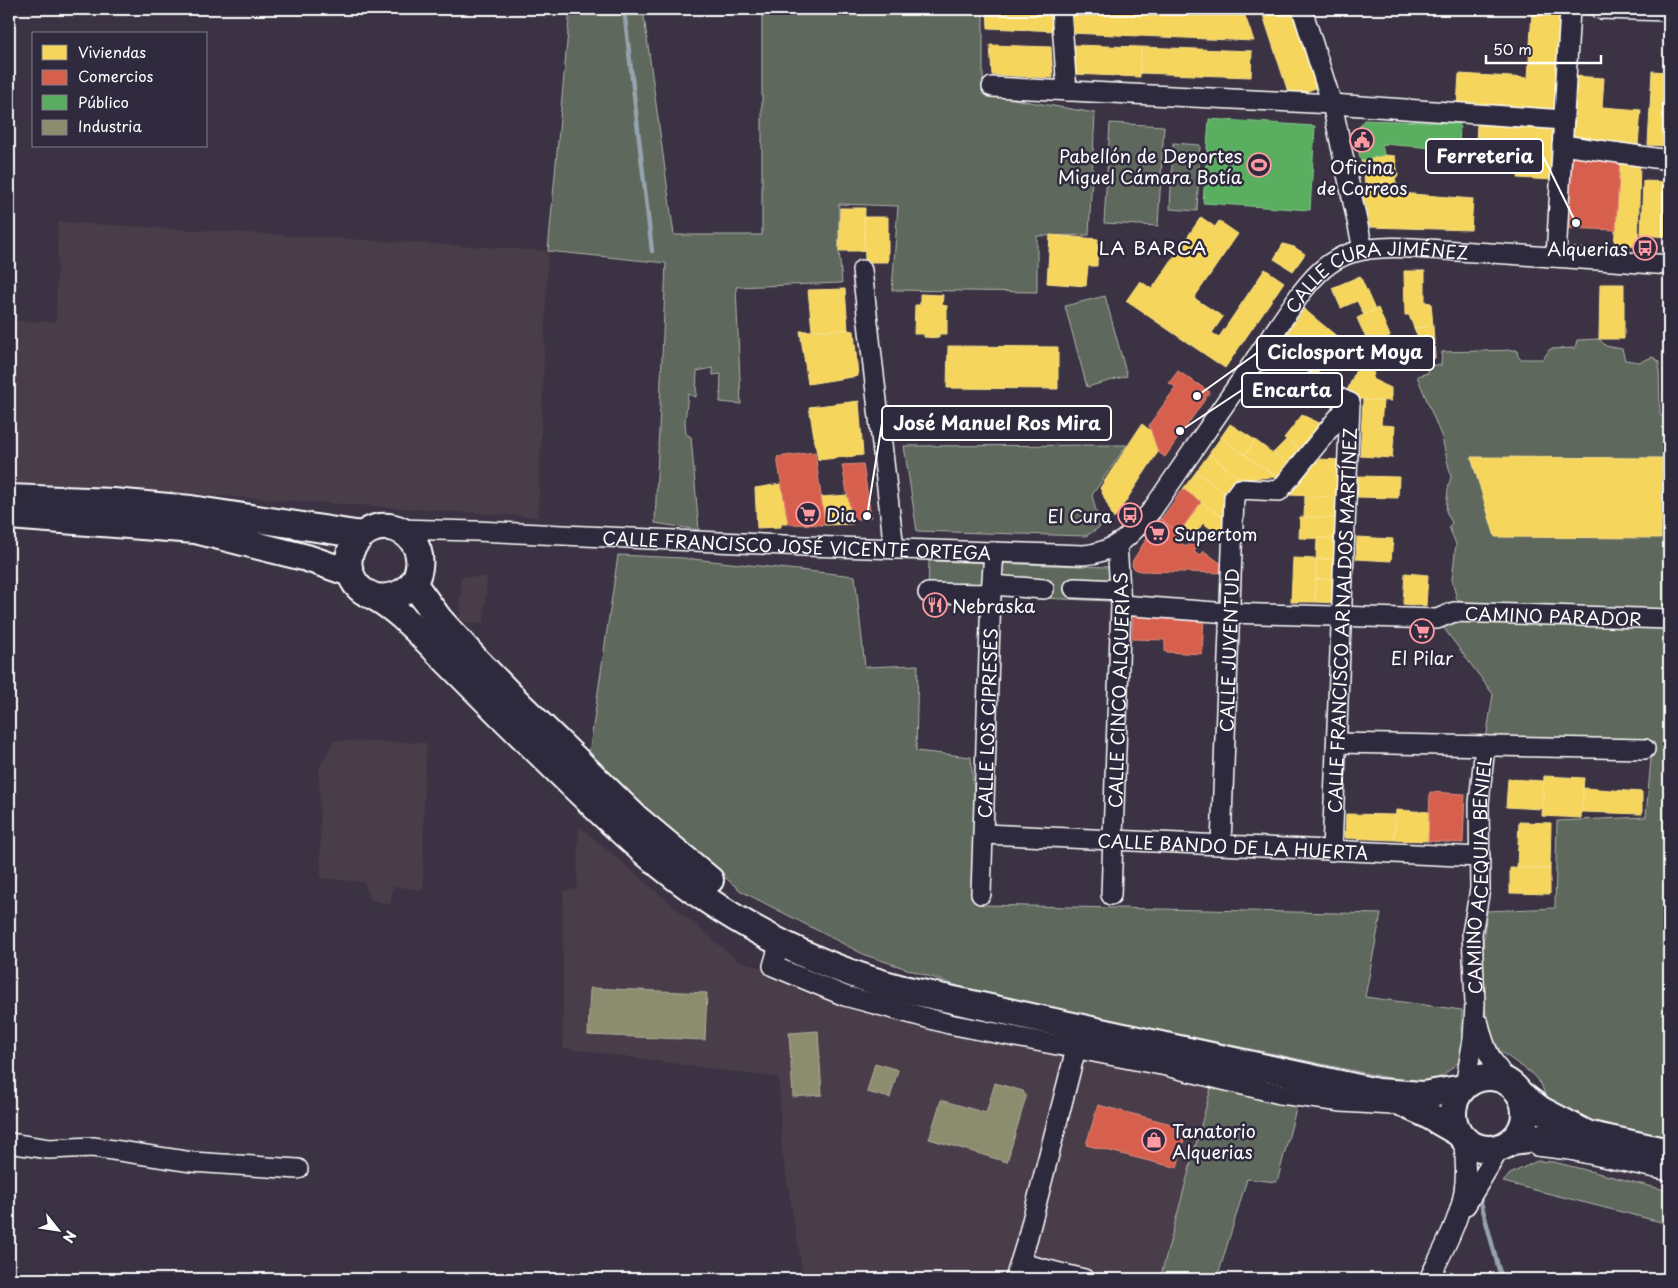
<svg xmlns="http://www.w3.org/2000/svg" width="1678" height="1288" viewBox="0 0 1678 1288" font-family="'Playpen Sans',sans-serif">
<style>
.built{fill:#4a3d4a}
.green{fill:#5f685c;stroke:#afb4ae}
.homes{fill:#f6d55c;stroke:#f9e28d}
.shops{fill:#d6604d;stroke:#e29082}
.public{fill:#5aae61;stroke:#8cc690}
.industry{fill:#8c8c6e;stroke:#aeae9a}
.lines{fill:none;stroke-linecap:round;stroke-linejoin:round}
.stream{stroke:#95a3ad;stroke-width:4.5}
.minor-casing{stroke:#fff;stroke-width:22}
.highway-casing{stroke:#fff;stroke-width:30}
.minor{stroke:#2f2a3d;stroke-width:19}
.highway{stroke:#2f2a3d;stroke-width:26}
.labels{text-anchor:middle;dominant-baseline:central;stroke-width:5;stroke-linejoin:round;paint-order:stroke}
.poi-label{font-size:18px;fill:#fff;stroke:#2f2a3d;text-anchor:start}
.street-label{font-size:18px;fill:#fff;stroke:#2f2a3d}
.neighbourhood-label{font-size:19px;letter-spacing:1px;fill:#fff;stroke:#2f2a3d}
.leader{fill:none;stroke:#fff;stroke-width:2}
.callout-dot{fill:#fff;stroke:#2f2a3d;stroke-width:2}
.callout{fill:#2f2a3d;stroke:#fff;stroke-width:2}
.callout-label{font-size:19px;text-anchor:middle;font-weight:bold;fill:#fff}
</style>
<rect width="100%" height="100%" fill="#3b3343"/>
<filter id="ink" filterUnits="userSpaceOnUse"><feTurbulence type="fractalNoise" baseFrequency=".02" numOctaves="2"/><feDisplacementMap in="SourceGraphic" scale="10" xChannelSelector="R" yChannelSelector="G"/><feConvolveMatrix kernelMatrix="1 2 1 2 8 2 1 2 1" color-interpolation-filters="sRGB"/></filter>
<g filter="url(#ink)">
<path class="built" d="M58,222L548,251L538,517L9,482V321L56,322Z
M461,577H487L484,623L460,622Z
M334,741L427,743L424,784L423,890L393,886L390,904L370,900L364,882L321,878L319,768Z
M579,826L737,960L845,996L1051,1050L1211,1088L1160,1279H1134L1119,1273L1117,1279H804L782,1152L779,1078L563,1048V891L577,889Z"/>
<path class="green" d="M570,9H643L674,235H762V9H983V94L1095,113L1089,235L1037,236V292L892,290L898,206L839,204V251L842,283L736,287L741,404L720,402L721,374L713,375V368L697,371L696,397L688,394L685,421L686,434L691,437L699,530L655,523L666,263L548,251Z
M1110,123L1164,126L1158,226L1104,223Z
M1173,143L1200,145L1197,211L1170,209Z
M1105,296L1127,376L1087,387L1065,306Z
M1599,339L1606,346L1622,349L1625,360L1639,362L1653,357L1659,362L1660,415L1669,419L1666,441H1669V609L1485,606L1457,600L1452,580L1456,544L1449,527L1452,523L1446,511L1448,489L1451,477L1442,438L1417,376L1428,373V365H1441L1442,352L1517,350L1518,356L1520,359H1543L1550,349L1575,348L1577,340Z
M1127,445L1092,495L1100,527L1086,536L917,531L904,446Z
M618,555L683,558L855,576L865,667L918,665L916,751L971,757L983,905L1381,914L1365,997L1462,1010V1059L1436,1082H1407L970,990L865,955L741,891L588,761Z
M929,561L1109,567V601L928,593Z
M1437,619H1669V1139L1569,1117L1548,1102L1541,1084L1531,1073L1500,1051L1487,1026L1481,961L1487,911L1555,908L1557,821L1646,817L1652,747L1485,746L1493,694Z
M1211,1088L1297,1105L1277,1182L1247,1179L1217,1279H1160Z
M1537,1161L1554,1162L1669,1191V1224L1503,1182L1510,1174Z"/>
<path class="homes" d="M987,9H1056L1058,31L988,28Z
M1067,9H1189L1192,10V9L1203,11V9L1211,10V11H1214V10H1222V12L1233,11V12L1244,13L1254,41L1070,33Z
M1261,9H1287L1290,12L1289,15L1293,14L1296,27L1300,25L1305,45L1303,46L1306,56H1308L1318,87L1290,98Z
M1532,11L1560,12L1556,63L1529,62Z
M990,45L1051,47L1053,78L992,75Z
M1072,45L1141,47L1140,77L1074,74Z
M1141,47L1252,51L1251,77L1140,73Z
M1529,62L1556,63L1554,114L1457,107L1459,74L1528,78Z
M1652,71L1669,72V146L1648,145Z
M1573,76L1604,78L1602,107L1641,110L1638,145L1568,141Z
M1477,124L1554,128L1552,180L1518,178L1519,164L1475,161Z
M1384,155L1395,156L1398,175L1395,179L1382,181V186L1366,189L1361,161Z
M1620,161L1640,162L1638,246L1614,247Z
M1395,179L1400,193L1473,199L1471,230L1370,227L1362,190L1382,186V181Z
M1643,181L1669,182V237L1641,235Z
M840,208H865L864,251H839Z
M864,217H888V262H865Z
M1201,217L1215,227L1219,221L1238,234L1194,298L1223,317L1212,333L1219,337L1265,269L1284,282L1225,368L1126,301L1140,281L1152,289Z
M1050,235L1098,239L1097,266H1088L1086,286L1047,283Z
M1283,244L1294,247L1305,254L1293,271L1274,259Z
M1404,271H1425V302L1431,303L1433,326L1414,328L1409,315H1405Z
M1360,276L1375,310L1364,315L1357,301L1341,308L1332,288Z
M1600,284H1624V339H1599Z
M845,289L848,330H812L808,290Z
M920,294L943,295L942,305L947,306V334H939V338L924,337V334H914L915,305H920Z
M1378,308L1390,336L1369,345L1357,318Z
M1304,309L1346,344L1339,358L1283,338Z
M1433,326L1435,358L1428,360L1414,328Z
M848,330L854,331L858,376L808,384L800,331Z
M1294,341L1327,354L1316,377L1283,361Z
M948,346L1058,347V389L947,388Z
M1358,365L1374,373L1372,379L1391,388V401L1363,400L1347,391Z
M1273,373L1301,389L1291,408L1262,392Z
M1363,400L1383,401L1381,425L1395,426L1392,458L1360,456Z
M859,401L863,455L818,460L809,407Z
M1302,415L1324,425L1302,450L1284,438Z
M1142,424L1151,431L1158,452L1114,519L1100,488Z
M1230,424L1255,440L1245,455L1221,437Z
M1221,437L1245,455L1277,477L1241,479L1209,454Z
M1255,440L1290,466L1277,477L1245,455Z
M1286,440L1302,450L1290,466L1273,453Z
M1209,454L1241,479L1228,496L1196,472Z
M1471,457L1662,458L1661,538L1495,537Z
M1317,459L1343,460L1342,497L1288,495Z
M1196,472L1228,496L1230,522L1183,489Z
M1357,476L1399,477L1398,498L1356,497Z
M781,484L788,524H781V527L757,528L755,488Z
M848,495L853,524L825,525L821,497Z
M1305,496L1342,497L1341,518L1304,517Z
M1201,502L1230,522L1221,536L1203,523L1190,542L1179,533Z
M1300,517L1341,518L1340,539L1299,538Z
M1357,537L1393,539L1391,561L1356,559Z
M1317,538L1340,539L1339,559H1316Z
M1293,558L1316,559L1315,602H1291Z
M1316,559H1339L1338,580L1316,579Z
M1405,573L1428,575L1426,606L1403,604Z
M1316,579L1338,580L1337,603L1315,602Z
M1544,776L1584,778L1581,818L1542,816Z
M1508,779L1544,781L1542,809L1506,807Z
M1583,788L1642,792V814L1582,812Z
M1396,810L1430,812L1428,841L1394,840Z
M1346,814L1395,815L1394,840L1345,838Z
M1519,822L1551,823L1550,869L1517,868Z
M1510,868L1550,869V894L1510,893Z"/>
<path class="shops" d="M1570,153L1620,156L1616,230L1566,228Z
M1178,371L1210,392L1165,457L1158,452L1149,425L1176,387L1169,383Z
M815,452L825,525L788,524L777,457Z
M863,464L871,517L852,520L842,465Z
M1183,489L1201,502L1179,533L1161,519Z
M1160,518L1184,537L1180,542L1187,547L1190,542L1197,547L1194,552L1200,556L1204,551L1227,568L1225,573L1141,571L1136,570L1132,566L1133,560Z
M1133,614L1204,617L1202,654L1165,652V640L1132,639Z
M1430,792L1465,794L1463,843L1428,841Z
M1098,1105L1187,1128L1177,1168L1086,1145Z"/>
<path class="public" d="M1209,119L1315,126L1310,210L1203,203Z
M1364,120L1460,123L1459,150L1382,144L1384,155L1361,161L1354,135Z"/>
<path class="industry" d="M590,988L707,993L705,1040L588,1035Z
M818,1031L822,1095L793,1097L789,1033Z
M875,1063L898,1070L890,1098L867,1092Z
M995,1083L1023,1091L1026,1097L1007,1162L929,1139L941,1100L986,1113Z"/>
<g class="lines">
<path class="stream" d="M624,9L652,251
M1479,1195L1499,1270L1504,1279"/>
<g class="minor-casing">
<g id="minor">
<path d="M1061,9L1067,91"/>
<path d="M1302,9L1332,104L1363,249"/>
<path d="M1600,9L1669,11"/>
<path d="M992,87L1332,104L1564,120"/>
<path d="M1562,145L1669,160"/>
<path d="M1556,257L1570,9"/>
<path d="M862,270L894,549"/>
<path d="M1256,358L1350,403"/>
<path id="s1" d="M397,529L475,531L806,546L1084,555C1117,552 1132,534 1152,510L1301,293C1315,275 1329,260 1351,253C1382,243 1424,249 1457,251C1528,255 1598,260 1669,265"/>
<path d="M992,585L1044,589"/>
<path d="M1074,588L1120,590"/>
<path d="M928,593L991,594"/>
<path id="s2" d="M1121,605L1229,613L1437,619L1454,612L1669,619"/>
<path d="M1337,743L1645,749"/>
<path id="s3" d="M984,834L1480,857"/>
<path id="s4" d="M1221,845L1234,497L1240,489L1279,491L1350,403"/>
<path id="s5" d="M1332,851L1350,403"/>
<path id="s6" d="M981,894L991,594L994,552"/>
<path id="s7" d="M1111,895L1121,605L1117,544"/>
<path d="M780,942L773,966L845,996L949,1024L1166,1066L1280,1094L1342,1102L1392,1105"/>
<path d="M1479,1024C1485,1051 1491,1060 1507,1081"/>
<path id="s8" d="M1465,1086L1473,1039L1475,1004L1472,933L1480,889L1479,803L1485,746"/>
<path d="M9,1143L49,1149L93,1147L192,1162L298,1169"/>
<path d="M1537,1146L1570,1150L1669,1171"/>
<path d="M1466,1205L1500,1148"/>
<path d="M1020,1263L1084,1279"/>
<path d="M1015,1279L1027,1240L1076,1049"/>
<path d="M1429,1279C1439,1258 1451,1237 1458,1215C1467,1191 1467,1164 1463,1138"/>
</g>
</g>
<g class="highway-casing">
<path id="highway" d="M9,498L113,502L191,509L362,535
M9,516L195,530L307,558L350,573
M413,583L439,619L477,661L521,706L636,818L710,880
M375,597C430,603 433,533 389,527C360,524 338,556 354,581C359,590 366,593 375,597C387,604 400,614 410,624C420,633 429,643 439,653C461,675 483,697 505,719C552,765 598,812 648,855C719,916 812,966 903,989L1377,1092L1423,1095L1463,1088
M1453 1113a36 36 0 1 1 72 0a36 36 0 1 1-72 0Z
M1520,1094L1541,1110L1587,1134
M1391,1098L1426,1114L1459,1133
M1513,1141L1542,1137L1590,1135L1669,1152"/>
</g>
<use href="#minor" class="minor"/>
<use href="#highway" class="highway"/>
</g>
</g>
<defs>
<g id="civic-ring" transform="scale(1.25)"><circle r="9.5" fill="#2f2a3d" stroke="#ff9aa2" stroke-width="1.5"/><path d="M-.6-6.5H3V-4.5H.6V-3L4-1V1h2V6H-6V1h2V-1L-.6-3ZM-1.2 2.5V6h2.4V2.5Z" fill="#ff9aa2"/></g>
<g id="stadium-ring" transform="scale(1.25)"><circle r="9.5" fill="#2f2a3d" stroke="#ff9aa2" stroke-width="1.5"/><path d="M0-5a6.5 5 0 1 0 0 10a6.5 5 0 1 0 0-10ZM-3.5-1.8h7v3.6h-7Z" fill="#ff9aa2"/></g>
<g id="bus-ring" transform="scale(1.25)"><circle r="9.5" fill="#2f2a3d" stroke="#ff9aa2" stroke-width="1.5"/><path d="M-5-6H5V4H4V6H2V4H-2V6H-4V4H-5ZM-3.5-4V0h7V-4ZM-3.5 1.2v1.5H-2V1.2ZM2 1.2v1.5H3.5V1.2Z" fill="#ff9aa2"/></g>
<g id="supermarket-ring" transform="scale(1.25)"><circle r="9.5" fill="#2f2a3d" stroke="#ff9aa2" stroke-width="1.5"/><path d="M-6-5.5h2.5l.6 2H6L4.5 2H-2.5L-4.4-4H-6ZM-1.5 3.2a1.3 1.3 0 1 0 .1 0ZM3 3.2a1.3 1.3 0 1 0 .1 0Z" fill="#ff9aa2"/></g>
<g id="restaurant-ring" transform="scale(1.25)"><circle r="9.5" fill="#2f2a3d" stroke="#ff9aa2" stroke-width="1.5"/><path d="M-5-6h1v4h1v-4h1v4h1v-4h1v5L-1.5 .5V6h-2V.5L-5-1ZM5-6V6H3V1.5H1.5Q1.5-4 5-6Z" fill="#ff9aa2"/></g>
<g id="shop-ring" transform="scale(1.25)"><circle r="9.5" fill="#2f2a3d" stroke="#ff9aa2" stroke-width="1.5"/><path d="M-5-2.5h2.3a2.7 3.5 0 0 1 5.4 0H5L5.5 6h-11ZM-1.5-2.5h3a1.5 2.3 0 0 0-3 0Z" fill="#ff9aa2"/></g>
</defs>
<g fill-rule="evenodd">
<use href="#civic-ring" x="1362" y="140"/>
<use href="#stadium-ring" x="1259" y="165"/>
<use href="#bus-ring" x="1645" y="248"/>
<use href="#supermarket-ring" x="808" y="514"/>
<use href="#bus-ring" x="1130" y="515"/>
<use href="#supermarket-ring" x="1157" y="533"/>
<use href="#restaurant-ring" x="935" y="605"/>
<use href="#supermarket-ring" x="1422" y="631"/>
<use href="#shop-ring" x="1154" y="1140"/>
</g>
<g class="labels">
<g class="poi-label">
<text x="1242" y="155" text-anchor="end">Pabellón de Deportes<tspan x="1242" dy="21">Miguel Cámara Botía</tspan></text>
<text x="1362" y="166" text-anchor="middle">Oficina<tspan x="1362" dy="21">de Correos</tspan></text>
<text x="1628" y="248" text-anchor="end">Alquerias</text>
<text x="826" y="514">Dia</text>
<text x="1112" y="515" text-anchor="end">El Cura</text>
<text x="1174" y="533">Supertom</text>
<text x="952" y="605">Nebraska</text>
<text x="1422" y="657" text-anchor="middle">El Pilar</text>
<text x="1172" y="1130">Tanatorio<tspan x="1172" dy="21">Alquerias</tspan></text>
</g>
<g class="street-label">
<text stroke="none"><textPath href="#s1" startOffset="1116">CALLE CURA JIMÉNEZ</textPath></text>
<text stroke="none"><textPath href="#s1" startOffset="400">CALLE FRANCISCO JOSÉ VICENTE ORTEGA</textPath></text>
<text stroke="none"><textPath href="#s2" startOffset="434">CAMINO PARADOR</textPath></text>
<text stroke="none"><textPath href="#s5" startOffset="231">CALLE FRANCISCO ARNALDOS MARTÍNEZ</textPath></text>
<text stroke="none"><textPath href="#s4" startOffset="195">CALLE JUVENTUD</textPath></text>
<text stroke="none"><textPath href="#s7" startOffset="205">CALLE CINCO ALQUERÍAS</textPath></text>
<text stroke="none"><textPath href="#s6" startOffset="171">CALLE LOS CIPRESES</textPath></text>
<text stroke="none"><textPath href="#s3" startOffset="249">CALLE BANDO DE LA HUERTA</textPath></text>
<text stroke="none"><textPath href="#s8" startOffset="212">CAMINO ACEQUIA BENIEL</textPath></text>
</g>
<g class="neighbourhood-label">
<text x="1153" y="247">LA BARCA</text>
</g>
</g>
<path class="leader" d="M1576 223L1543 156M1197 396L1257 353M1180 431L1242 390M867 516L882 423"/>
<g class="callout-dot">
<circle cx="1576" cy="223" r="5"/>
<circle cx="1197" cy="396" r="5"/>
<circle cx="1180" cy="431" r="5"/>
<circle cx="867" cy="516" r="5"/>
</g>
<g class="callout">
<rect x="1426" y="139" width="117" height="34" rx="5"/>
<rect x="1257" y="336" width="177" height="34" rx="5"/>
<rect x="1242" y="373" width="100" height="34" rx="5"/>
<rect x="882" y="406" width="229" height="34" rx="5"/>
</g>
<g class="callout-label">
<text x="1485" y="163">Ferreteria</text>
<text x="1345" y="359">Ciclosport Moya</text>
<text x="1292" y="397">Encarta</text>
<text x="997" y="430">José Manuel Ros Mira</text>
</g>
<rect width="1678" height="1288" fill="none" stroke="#2f2a3d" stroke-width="30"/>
<rect x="15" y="15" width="1648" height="1258" fill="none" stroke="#fff" stroke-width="2" filter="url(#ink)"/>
<rect x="32" y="32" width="175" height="115" fill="#2f2a3d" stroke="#827f8b"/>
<rect x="42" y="45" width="25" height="15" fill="#f6d55c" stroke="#827f8b"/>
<text x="78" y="58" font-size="15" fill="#ffffff">Viviendas</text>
<rect x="42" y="70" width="25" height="15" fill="#d6604d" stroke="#827f8b"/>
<text x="78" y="82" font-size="15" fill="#ffffff">Comercios</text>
<rect x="42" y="95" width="25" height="15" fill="#5aae61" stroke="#827f8b"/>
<text x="78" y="108" font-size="15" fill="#ffffff">Público</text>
<rect x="42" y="120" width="25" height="15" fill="#8c8c6e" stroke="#827f8b"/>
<text x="78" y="132" font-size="15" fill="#ffffff">Industria</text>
<g transform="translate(58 1230) rotate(120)" stroke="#2f2a3d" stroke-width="4" paint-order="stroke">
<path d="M0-4L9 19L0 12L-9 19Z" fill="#ffffff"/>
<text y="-8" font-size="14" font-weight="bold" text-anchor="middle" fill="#ffffff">N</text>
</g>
<path d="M1486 55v8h115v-8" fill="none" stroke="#ffffff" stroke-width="2.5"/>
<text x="1493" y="55" font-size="15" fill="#ffffff" stroke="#2f2a3d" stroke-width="4" paint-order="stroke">50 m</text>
</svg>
